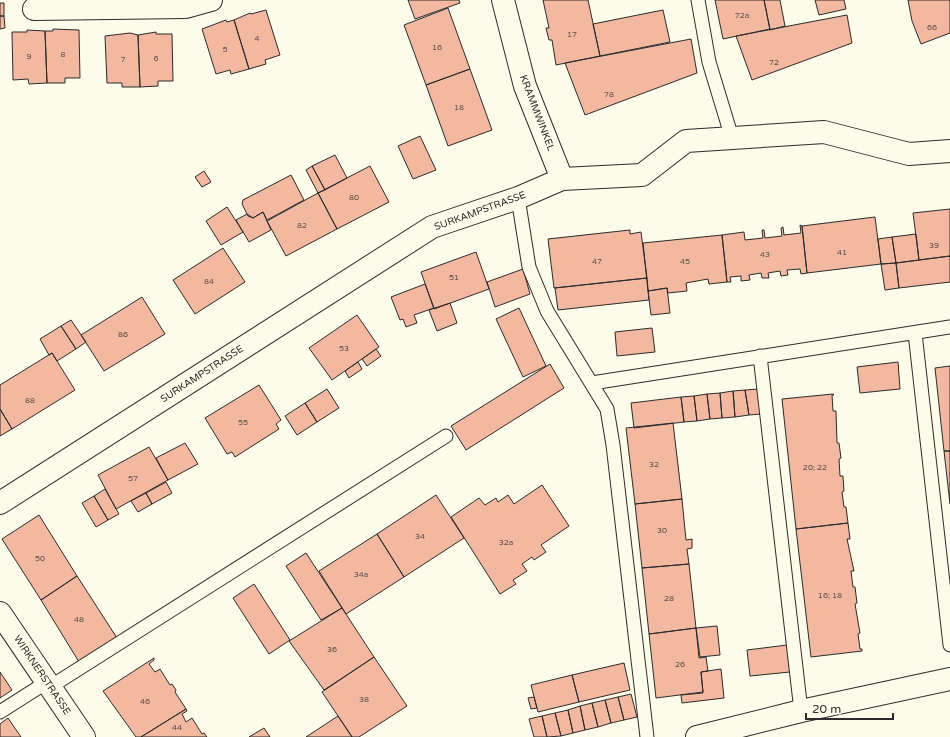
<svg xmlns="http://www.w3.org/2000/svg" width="950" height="737" viewBox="0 0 950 737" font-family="'Varela Round',sans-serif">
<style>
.building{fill:#f2b8a0;stroke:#2b2b2b}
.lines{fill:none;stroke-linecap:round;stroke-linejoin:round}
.lane-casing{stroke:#2b2b2b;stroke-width:15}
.street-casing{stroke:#2b2b2b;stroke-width:24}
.secondary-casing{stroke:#2b2b2b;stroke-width:24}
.lane{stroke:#fdfbea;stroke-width:13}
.street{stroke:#fdfbea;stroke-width:22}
.secondary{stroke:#fdfbea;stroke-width:22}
.labels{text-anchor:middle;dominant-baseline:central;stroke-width:3;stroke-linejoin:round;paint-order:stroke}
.number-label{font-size:8px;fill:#5d4e48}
.street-label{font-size:10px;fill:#2b2b2b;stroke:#fdfbea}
</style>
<rect width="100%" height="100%" fill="#fdfbea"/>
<path class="building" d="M408,0H459L460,3L415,19Z
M543,0H588L600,56L556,65L552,40H549L546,28H549Z
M715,0H764L770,29L723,39Z
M764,0H780L785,26L770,30Z
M815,0H844L846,9L819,15Z
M908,0H950V33L921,44L912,21Z
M0,3H4V16H0Z
M448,8L470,69L426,85L404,25Z
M266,10L280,55L265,60L266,64L249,69L234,20L250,13L251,14Z
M663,10L670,42L600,56L593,24Z
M847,15L852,43L752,80L736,36Z
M0,16H4L5,28L0,29Z
M226,20L227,22L234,20L249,69L231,74L230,70L216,74L202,29Z
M53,29L79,30L80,78H65V83H47L45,31H53Z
M27,30L45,31L47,83L29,84L28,79L13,80L12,32H27Z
M156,32V34H172L173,81H158V86L140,87L138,35Z
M130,33L138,35L140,87H122V83H107L105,36Z
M691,39L697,73L585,115L565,63Z
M470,69L492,130L448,146L426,85Z
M420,136L436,170L413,179L398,146Z
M335,155L347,178L325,190L312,166Z
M312,166L325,190L318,193L306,170Z
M370,166L389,202L337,229L318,193Z
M204,171L211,182L202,187L195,177Z
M291,175L304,200L267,220L263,212L253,218L248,216L242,204L243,200Z
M318,193L337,229L286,256L267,221Z
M227,207L243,232L221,245L206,221Z
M950,209V256L919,260L913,213Z
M263,212L271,230L249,242L236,220L247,214L253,218Z
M875,217L881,264L807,273L802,226Z
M800,225L802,226L807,273L801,274L800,269L787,270L788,275L781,276L780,271L768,273L769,278H762L761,273L749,275L750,280L741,281V276L730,277L731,282H727L722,235L744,232L745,240L763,238L762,230H764L765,238L782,236L781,228L783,227L784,235L801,233Z
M630,230V234L641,232L647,278L554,288L548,239Z
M916,234L919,260L896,263L892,237Z
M722,235L727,282L709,284L708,279L686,283L687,291L668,293L667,288L648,291L643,243Z
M892,237L896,263L881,264L878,239Z
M223,248L245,282L195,314L173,280Z
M476,252L489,289L434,309L421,272Z
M950,256V282L899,288L896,263Z
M896,263L899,288L885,290L881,264Z
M523,269L530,294L495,307L487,282Z
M647,278L649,300L558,310L555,288Z
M425,284L434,308L414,315L417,323L406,327L403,319L400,320L391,297Z
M667,288L670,313L651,315L648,291Z
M142,297L165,334L104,371L81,335Z
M450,303L457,323L437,331L429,310Z
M519,308L546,366L523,377L496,319Z
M357,315L379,347L332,380L309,348Z
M71,320L86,342L76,349L61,326Z
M61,326L76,349L57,361L52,353L49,355L40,339Z
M652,328L655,352L617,356L615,332Z
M376,349L381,356L367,366L362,359Z
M52,353L75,390L12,429L0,409V385Z
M358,362L362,369L349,378L345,371Z
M898,362L900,389L860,393L857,367Z
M550,364L564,388L466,450L451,426Z
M950,366V451H944L935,368Z
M259,385L281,420L276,424L279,429L235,457L232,452L227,454L205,418Z
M327,389L339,408L317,422L305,403Z
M759,389L761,414L749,415L745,390Z
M745,390L749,415L735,417L733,391Z
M733,391L735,417L722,418L720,393Z
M720,393L722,418L710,419L707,394Z
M707,394L710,419L697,421L694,396Z
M833,394L834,395H832L833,411H836L837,443H839L841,458L839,459L840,476H843L844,491L842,492L844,507H846L848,523L796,529L782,399Z
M694,396L697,421L684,422L681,397Z
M681,397L684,422L634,428L631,403Z
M305,403L317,422L297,435L285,416Z
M0,409L12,429L0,436Z
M673,423L682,499L635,504L626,428Z
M185,443L198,464L168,480L156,458Z
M149,447L168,480L116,509L98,475Z
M944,451H950V504Z
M166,482L172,493L152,504L146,493Z
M542,485L569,526L541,545L546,552L534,560L532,557L522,564L527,571L513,580L516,584L500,594L451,517L479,498L485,505L496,498L498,502L508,495L514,504Z
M105,489L119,514L108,520L94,496Z
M146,493L152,504L138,512L131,501Z
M436,495L464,538L404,577L377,534Z
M94,496L108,520L96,527L82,503Z
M682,499L686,540L692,539V548L687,549L689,564L642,568L635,504Z
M39,515L77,576L41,600L2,539Z
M848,523L850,539H847L854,571H851L853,587H855L857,603L855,604L860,633L858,634L860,649H862V651L811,657L796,529Z
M377,534L404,577L346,614L319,571Z
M306,553L342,608L321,620L286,566Z
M689,564L696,628L649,634L642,568Z
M77,576L117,638L79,662L41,600Z
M254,584L290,640L269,654L233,598Z
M342,608L374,657L324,690L289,641Z
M717,626L720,655L700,657L696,628Z
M696,628L699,658L706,657L708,671L701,672L703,692L656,698L649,634Z
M787,645L790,672L750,676L747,650Z
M374,657L407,706L359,737H352L322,692Z
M154,658V660L149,664L155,672L160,669L170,685L172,684L176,690L175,692L186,709L141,737H136L103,691Z
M624,663L630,690L579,702L572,675Z
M721,669L724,698L682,703L681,695L703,693L701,672Z
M0,672L12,690L0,698Z
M572,675L579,702L538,712L531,685Z
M631,694L637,717L624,720L618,697Z
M534,697L537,708L531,709L528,698Z
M618,697L624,720L611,723L605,700Z
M605,700L611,723L598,727L592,703Z
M592,703L598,727L585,730L580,706Z
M580,706L585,730L573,733L568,710Z
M186,709L187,711L182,714L186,722L192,718L202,734L204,733L207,737H141Z
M568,710L573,733L561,736L555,713Z
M555,713L561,736L547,737L542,716Z
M338,716L352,737H306Z
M542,716L547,737H534L529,719Z
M8,718L21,737H0V724Z
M264,728L270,737H249Z"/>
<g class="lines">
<g class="lane-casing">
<path id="lane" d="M698,0L709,62L732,138
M518,198L529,267L547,311L607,409L613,445L647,737
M915,333L950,645
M760,356L801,711
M592,383L950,327
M50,687L446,436
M0,712L47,682"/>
</g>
<g class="street-casing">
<path id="street" d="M503,0L525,86L562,179
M34,9L186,7L211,0
M0,613L84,737
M697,737L801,711L950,679"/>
</g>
<g class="secondary-casing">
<path id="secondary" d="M0,503L432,227L518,198L562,179L642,175L686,141L824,132L909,154L950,151"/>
</g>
<use href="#lane" class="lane"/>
<use href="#street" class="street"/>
<use href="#secondary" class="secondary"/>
</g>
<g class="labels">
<g class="number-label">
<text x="742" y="15">72a</text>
<text x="932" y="27">66</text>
<text x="572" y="34">17</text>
<text x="257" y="38">4</text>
<text x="437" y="47">16</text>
<text x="225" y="49">5</text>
<text x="63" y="54">8</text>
<text x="29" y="56">9</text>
<text x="156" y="58">6</text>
<text x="123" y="59">7</text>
<text x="774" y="62">72</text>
<text x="609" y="94">78</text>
<text x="459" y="107">18</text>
<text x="354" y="197">80</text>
<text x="302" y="225">82</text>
<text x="934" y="245">39</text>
<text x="842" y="252">41</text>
<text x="765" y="254">43</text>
<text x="597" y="261">47</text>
<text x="685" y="261">45</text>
<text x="454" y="277">51</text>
<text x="209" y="281">84</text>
<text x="123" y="334">86</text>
<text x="344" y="348">53</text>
<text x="30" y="400">88</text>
<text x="243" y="422">55</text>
<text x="654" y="464">32</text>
<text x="815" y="467">20; 22</text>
<text x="133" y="478">57</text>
<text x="662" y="530">30</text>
<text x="420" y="536">34</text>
<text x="506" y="542">32a</text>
<text x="40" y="558">50</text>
<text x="361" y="574">34a</text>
<text x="830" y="595">16; 18</text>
<text x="669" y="598">28</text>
<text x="79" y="619">48</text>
<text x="332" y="649">36</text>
<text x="680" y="664">26</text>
<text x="364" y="699">38</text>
<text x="145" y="701">46</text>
<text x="177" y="727">44</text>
</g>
<g class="street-label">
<text transform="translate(537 113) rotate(69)">KRAMMWINKEL</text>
<text transform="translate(480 211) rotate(-20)">SURKAMPSTRASSE</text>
<text transform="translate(202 374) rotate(-33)">SURKAMPSTRASSE</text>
<text transform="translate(42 675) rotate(56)">WIRKNERSTRASSE</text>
</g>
</g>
<path d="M806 713v6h87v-6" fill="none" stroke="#2b2b2b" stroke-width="2"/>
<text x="812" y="713" font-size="12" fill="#2b2b2b" stroke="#fdfbea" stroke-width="3" paint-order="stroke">20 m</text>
</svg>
